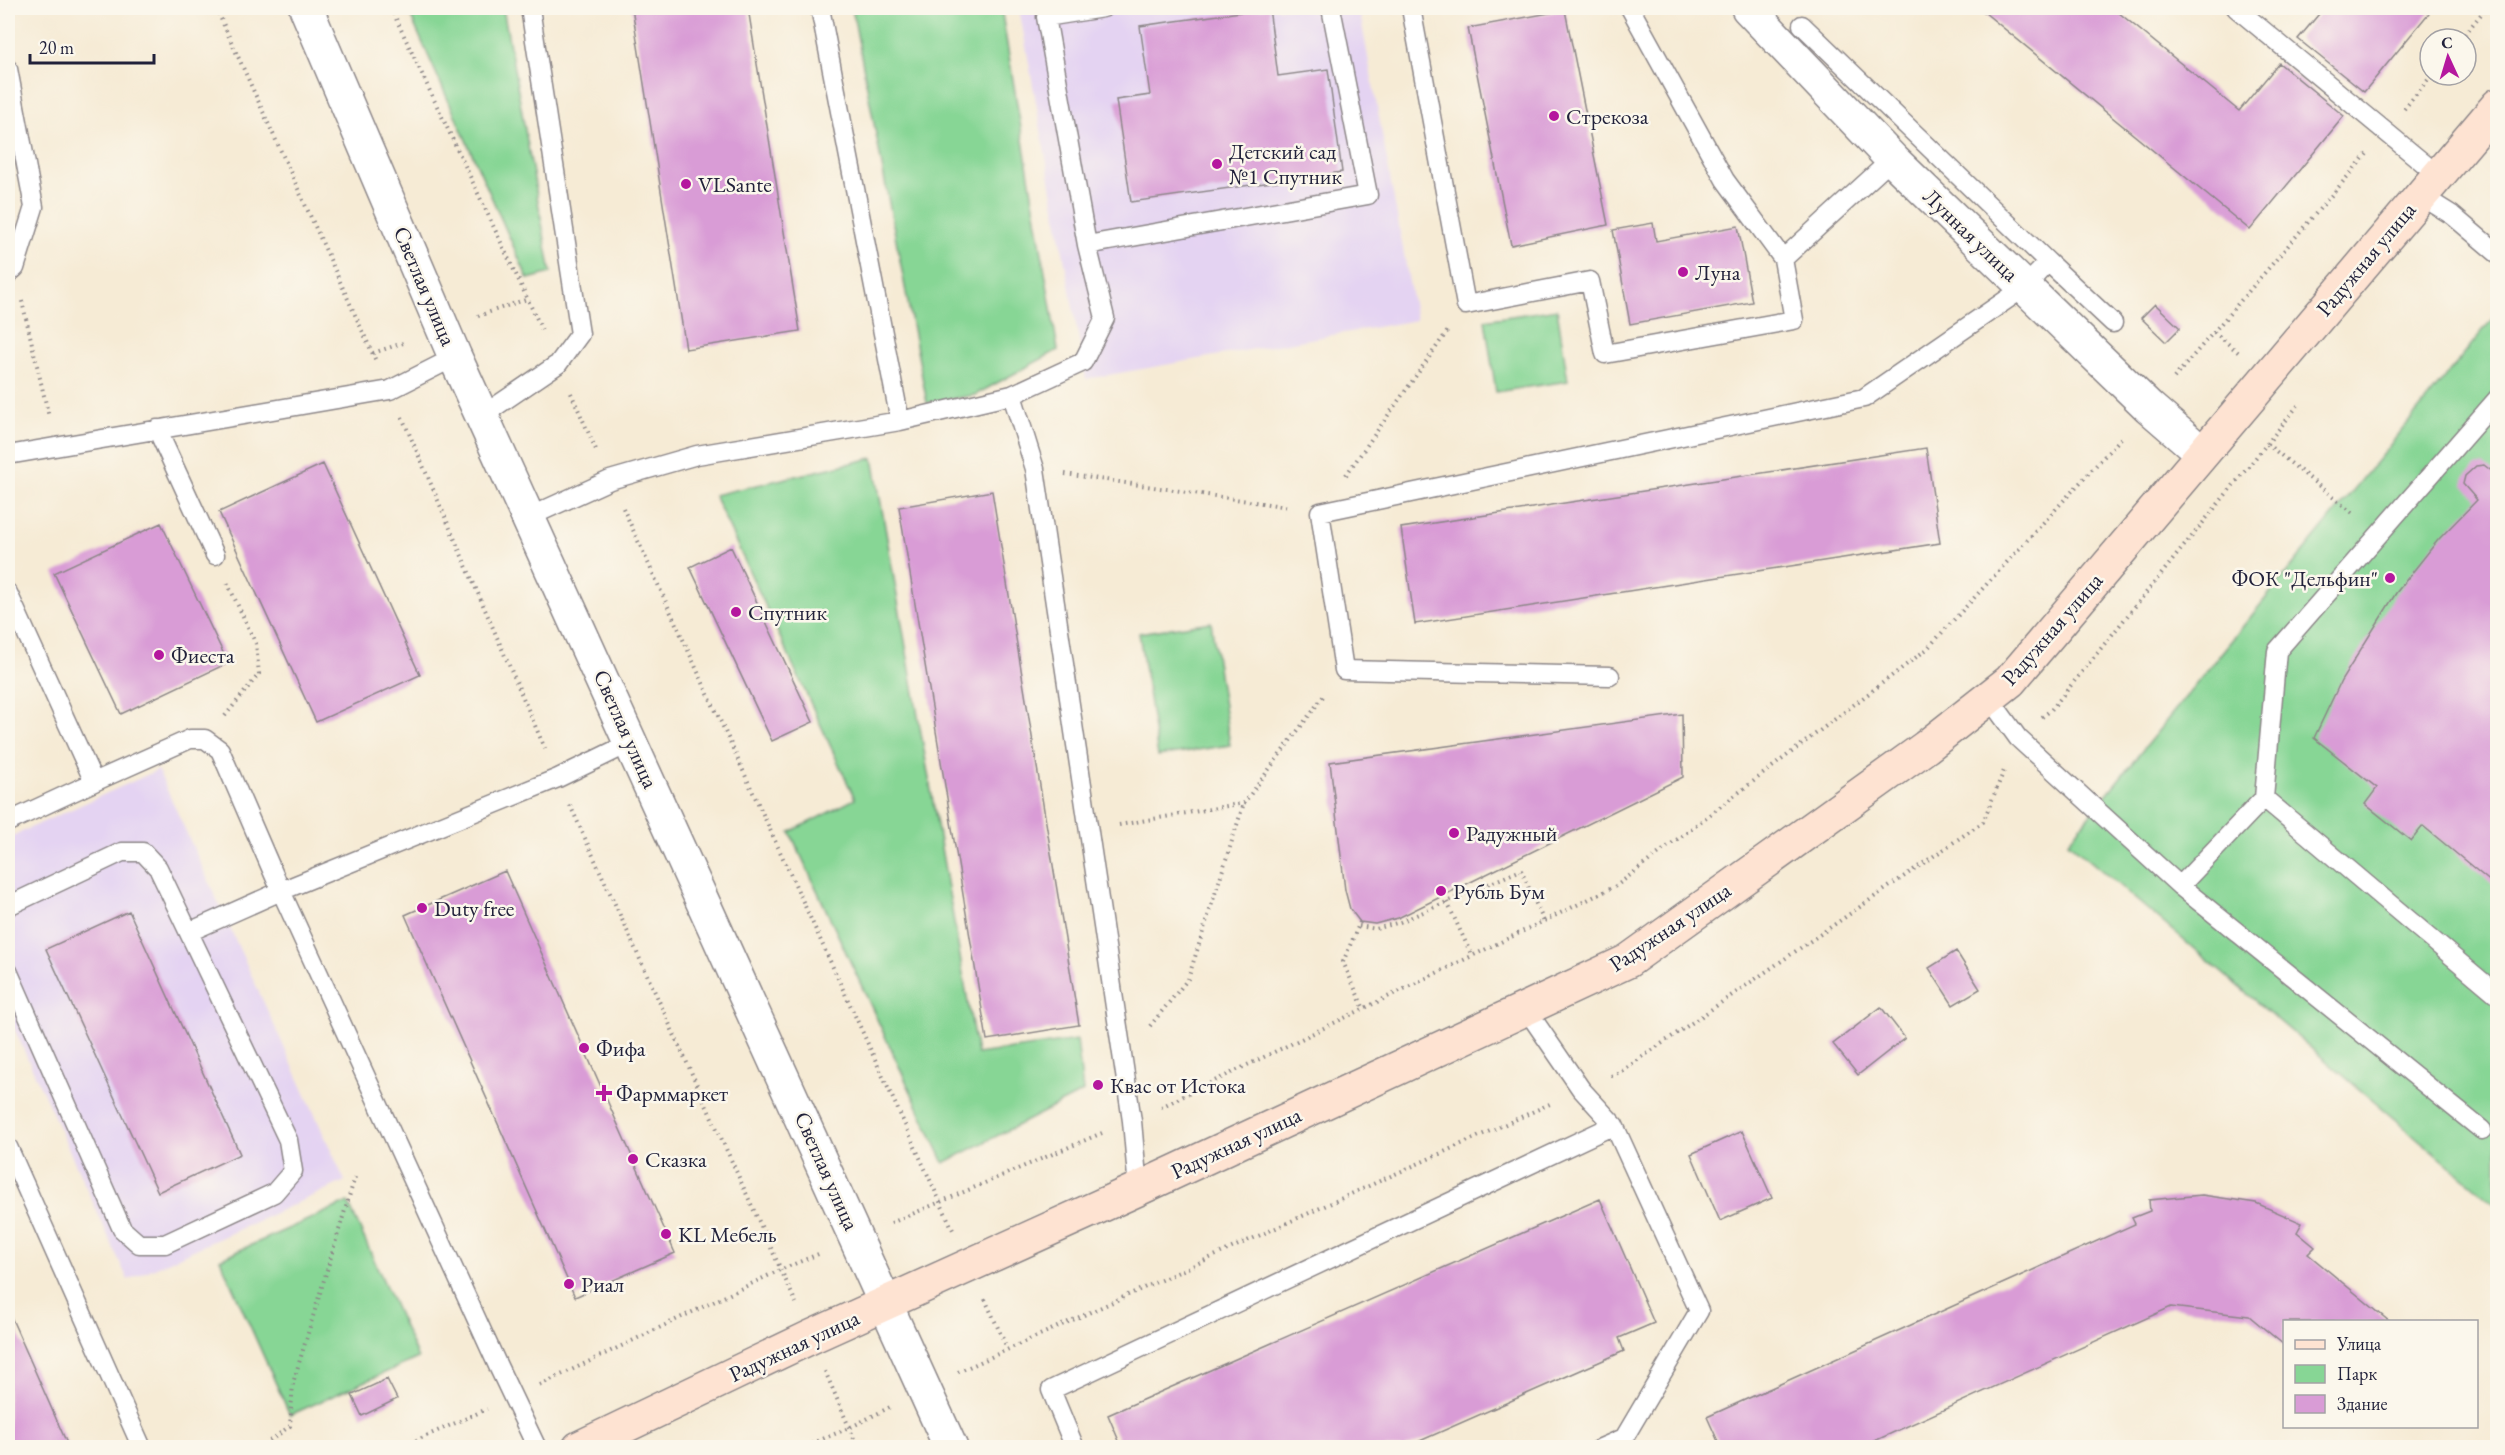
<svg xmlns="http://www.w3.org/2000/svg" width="2505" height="1455" viewBox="0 0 2505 1455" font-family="'EB Garamond',serif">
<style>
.built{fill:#e4d3f2}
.green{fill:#87d695;stroke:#547c68;stroke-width:1.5}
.building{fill:#d99cd6}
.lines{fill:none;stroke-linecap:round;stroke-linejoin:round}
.lane-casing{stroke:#8c8688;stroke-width:21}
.street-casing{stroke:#8c8688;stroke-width:36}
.secondary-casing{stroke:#8c8688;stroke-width:36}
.path{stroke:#8c8688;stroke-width:4;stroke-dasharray:1.5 4.5;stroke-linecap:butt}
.lane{stroke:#fff;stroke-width:18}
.street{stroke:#fff;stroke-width:33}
.secondary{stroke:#fee3d2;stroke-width:33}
.poi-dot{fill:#b5179e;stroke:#fbf7ec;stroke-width:2}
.labels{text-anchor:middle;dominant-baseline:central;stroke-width:5;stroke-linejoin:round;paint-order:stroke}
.poi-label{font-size:22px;fill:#22223b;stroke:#fbf7ec;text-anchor:start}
.street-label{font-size:22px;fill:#22223b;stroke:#fbf7ec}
</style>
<rect width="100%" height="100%" fill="#fbf7ec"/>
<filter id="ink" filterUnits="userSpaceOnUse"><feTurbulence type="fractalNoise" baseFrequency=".0167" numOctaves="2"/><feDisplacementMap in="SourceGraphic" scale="12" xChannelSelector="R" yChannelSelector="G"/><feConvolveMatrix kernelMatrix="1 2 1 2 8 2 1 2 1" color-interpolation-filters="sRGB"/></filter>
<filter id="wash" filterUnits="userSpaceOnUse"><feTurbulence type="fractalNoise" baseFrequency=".008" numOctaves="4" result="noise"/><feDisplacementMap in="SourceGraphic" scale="24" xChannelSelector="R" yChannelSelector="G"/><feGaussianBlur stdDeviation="1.35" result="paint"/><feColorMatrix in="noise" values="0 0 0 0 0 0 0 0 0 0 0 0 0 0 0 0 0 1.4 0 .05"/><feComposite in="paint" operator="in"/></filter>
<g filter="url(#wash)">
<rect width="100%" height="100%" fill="#f6ebd5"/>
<path class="built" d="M1019,8H1359L1416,320L1086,379Z
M158,770L345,1181L128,1280L8,1015V838Z"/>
<path class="green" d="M407,8H503L551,273L528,279Z
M852,8H1001L1058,350L975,395L927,403Z
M1557,309L1568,381L1496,392L1485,320Z
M2497,313V1206L2068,842Z
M873,458L977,1054L1077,1040L1083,1092L944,1163L790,832L855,799L714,495Z
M1211,622L1230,745L1158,756L1139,633Z
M348,1202L418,1358L290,1415L220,1259Z"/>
<g id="blocks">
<path class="building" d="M632,8H748L800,331L686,349Z
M1269,8L1278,76L1328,69L1342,172L1131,202L1116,100L1150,95L1140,26Z
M1979,8H2113L2239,111L2279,63L2344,116L2250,230Z
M2324,8H2433L2364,92L2298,39Z
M1565,10L1608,225L1511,245L1468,28Z
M1653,223L1656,241L1738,226L1752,302L1630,324L1613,230Z
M2155,304L2180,328L2166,342L2141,318Z
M1926,448L1940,543L1415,624L1401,528Z
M323,464L420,675L316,722L219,512Z
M2484,465L2498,476V888L2423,826L2411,841L2365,804L2377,788L2314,738L2341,681L2396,593L2438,540L2477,500L2463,484L2465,476L2476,466Z
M992,491L1079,1025L987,1040L899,507Z
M161,523L228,663L121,714L54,573Z
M731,547L813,722L772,741L690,567Z
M1682,714L1683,777L1398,918L1375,924L1360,922L1350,909L1345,890L1330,762Z
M505,871L675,1253L575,1297L405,915Z
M129,911L240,1154L158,1192L46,949Z
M1956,951L1980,989L1953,1005L1929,968Z
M1881,1007L1905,1038L1858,1075L1833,1044Z
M1742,1131L1772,1198L1720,1221L1691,1154Z
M2202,1195L2256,1203L2302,1223L2297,1232L2315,1247L2308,1254L2390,1322H2284V1345L2249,1316L2171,1307L1859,1448H1721L1707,1417L2135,1224L2132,1218L2150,1211L2149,1200Z
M1600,1199L1654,1323L1619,1338L1624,1351L1404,1448H1122L1108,1415Z
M8,1310L69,1448H8Z
M387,1379L397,1399L362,1416L352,1395Z"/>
</g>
</g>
<g filter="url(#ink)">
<use href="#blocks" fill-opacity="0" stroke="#8c8688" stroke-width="1.5"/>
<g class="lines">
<g class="lane-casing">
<path id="lane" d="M820,8L900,421
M1103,8L1046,17L1087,245L1368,195L1331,8
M1411,8L1466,305L1590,281L1605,354L1794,320L1783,259L1892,159
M1630,8L1725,180L1783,259
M2236,8L2438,175
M8,69L34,207L15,268L8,274
M2420,195L2452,215L2498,254
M2048,262L2113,323
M1012,395L1083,362L1105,318L1087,245
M483,415L558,364L580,334L530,8
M157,429L215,555
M8,455L390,390L455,357
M529,517L610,480L697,455L900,421L1012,395L1035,469L1132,1121L1138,1189
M8,593L94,782L8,822
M1610,676L1344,670L1320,512L1864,398L2025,287L2048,262L1802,25
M1989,698L2018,738L2180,886L2482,1130
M94,782L190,739H205L220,750L281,891L189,932
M2264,798L2498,995
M2180,886L2264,798L2277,651L2498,398
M8,906L122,852H143L158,868L288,1140L293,1171L274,1193L165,1244H139L122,1229L8,971
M1526,1009L1581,1089L1614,1125L1699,1311L1624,1438L1601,1448
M8,1147L142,1448
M537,1448L498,1366L281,891L558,778L632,742
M1075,1448L1051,1390L1614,1125"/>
</g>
<g class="street-casing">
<path id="street" d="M306,8L455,357L951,1448
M1748,8L1892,159L2149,407L2202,453"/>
</g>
<g class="secondary-casing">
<path id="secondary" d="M579,1448L811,1337L1138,1189L1628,961L1926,747L2010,681L2498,105"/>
</g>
<path class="path" d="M216,8L376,361
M391,8L543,332
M2461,39L2486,8
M2404,109L2432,75
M22,301L49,417
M478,316L527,299
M2214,332L2239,353
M373,353L406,342
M2174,378L2367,154
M571,393L597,452
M402,417L546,751
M2267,444L2355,515
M1065,474L1289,507
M1346,475L1449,329
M623,508L953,1230
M225,716L259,674L256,644L226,580
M2042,717L2051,710L2300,403
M570,805L796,1303
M1119,825L1244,803L1325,694
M1447,902L1472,956
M1360,922L1343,962L1364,1009
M1359,926L1376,929L1400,922L1521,870L1544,922
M1150,1026L1188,979L1244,803
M1611,1076L1622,1071L1983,822L2005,768
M1161,1107L1616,886L1927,649L2123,436
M891,1223L1102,1133
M985,1299L1007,1348
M825,1371L858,1448
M958,1372L1552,1103
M540,1385L782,1269L821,1253
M260,1448L290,1426L293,1383L355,1177
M399,1448L487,1409
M801,1448L849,1428L890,1407"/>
<use href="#lane" class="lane"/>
<use href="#street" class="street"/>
<use href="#secondary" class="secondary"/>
</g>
</g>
<g class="poi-dot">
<circle cx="1554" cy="116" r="6"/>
<circle cx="1217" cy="164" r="6"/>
<circle cx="686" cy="184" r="6"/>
<circle cx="1683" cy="272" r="6"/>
<circle cx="2390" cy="578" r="6"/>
<circle cx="736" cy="612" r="6"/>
<circle cx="159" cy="655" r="6"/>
<circle cx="1454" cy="833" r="6"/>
<circle cx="1441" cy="891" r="6"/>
<circle cx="422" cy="908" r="6"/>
<circle cx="584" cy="1048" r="6"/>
<circle cx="1098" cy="1085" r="6"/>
<path d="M601 1084h6v6h6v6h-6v6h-6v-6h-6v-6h6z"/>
<circle cx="633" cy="1159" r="6"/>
<circle cx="666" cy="1234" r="6"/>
<circle cx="569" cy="1284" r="6"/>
</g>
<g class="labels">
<g class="poi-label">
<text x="1566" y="116">Стрекоза</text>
<text x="1229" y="151">Детский сад<tspan x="1229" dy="25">№1 Спутник</tspan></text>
<text x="698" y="184">VLSante</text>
<text x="1695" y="272">Луна</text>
<text x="2378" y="578" text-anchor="end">ФОК "Дельфин"</text>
<text x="748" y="612">Спутник</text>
<text x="171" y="655">Фиеста</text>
<text x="1466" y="833">Радужный</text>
<text x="1453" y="891">Рубль Бум</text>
<text x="434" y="908">Duty free</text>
<text x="596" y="1048">Фифа</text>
<text x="1110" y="1085">Квас от Истока</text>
<text x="616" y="1093">Фарммаркет</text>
<text x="645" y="1159">Сказка</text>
<text x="678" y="1234">KL Мебель</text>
<text x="581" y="1284">Риал</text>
</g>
<g class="street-label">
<text transform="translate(1971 235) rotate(44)">Лунная улица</text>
<text transform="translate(2366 259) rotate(-50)">Радужная улица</text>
<text transform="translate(425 286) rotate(67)">Светлая улица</text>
<text transform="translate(2052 629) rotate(-49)">Радужная улица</text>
<text transform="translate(626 729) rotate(66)">Светлая улица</text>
<text transform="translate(1670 927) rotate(-34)">Радужная улица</text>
<text transform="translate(1236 1143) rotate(-25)">Радужная улица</text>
<text transform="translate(827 1171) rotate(66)">Светлая улица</text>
<text transform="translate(794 1346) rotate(-25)">Радужная улица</text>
</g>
</g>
<rect width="2505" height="1455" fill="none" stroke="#fbf7ec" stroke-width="30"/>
<rect x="2283" y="1320" width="195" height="108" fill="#fbf7ec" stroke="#a4a2a5" stroke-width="1.5"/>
<rect x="2295" y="1340" width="30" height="9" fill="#fee3d2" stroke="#a4a2a5" stroke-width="1.5"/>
<text x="2337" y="1350" font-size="18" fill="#22223b">Улица</text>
<rect x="2295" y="1365" width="30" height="18" fill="#87d695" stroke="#a4a2a5" stroke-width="1.5"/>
<text x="2337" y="1380" font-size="18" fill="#22223b">Парк</text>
<rect x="2295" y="1395" width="30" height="18" fill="#d99cd6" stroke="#a4a2a5" stroke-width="1.5"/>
<text x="2337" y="1410" font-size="18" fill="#22223b">Здание</text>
<g transform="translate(2448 57) rotate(356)"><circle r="28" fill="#fbf7ec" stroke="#a4a2a5" stroke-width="1.5"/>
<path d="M0-4.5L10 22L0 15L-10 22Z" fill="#b5179e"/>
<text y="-9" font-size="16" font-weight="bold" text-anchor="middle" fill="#22223b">С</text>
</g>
<path d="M30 54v9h124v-9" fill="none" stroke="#22223b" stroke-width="3"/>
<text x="39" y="54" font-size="18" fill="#22223b" stroke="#fbf7ec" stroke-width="4.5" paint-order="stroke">20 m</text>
</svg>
